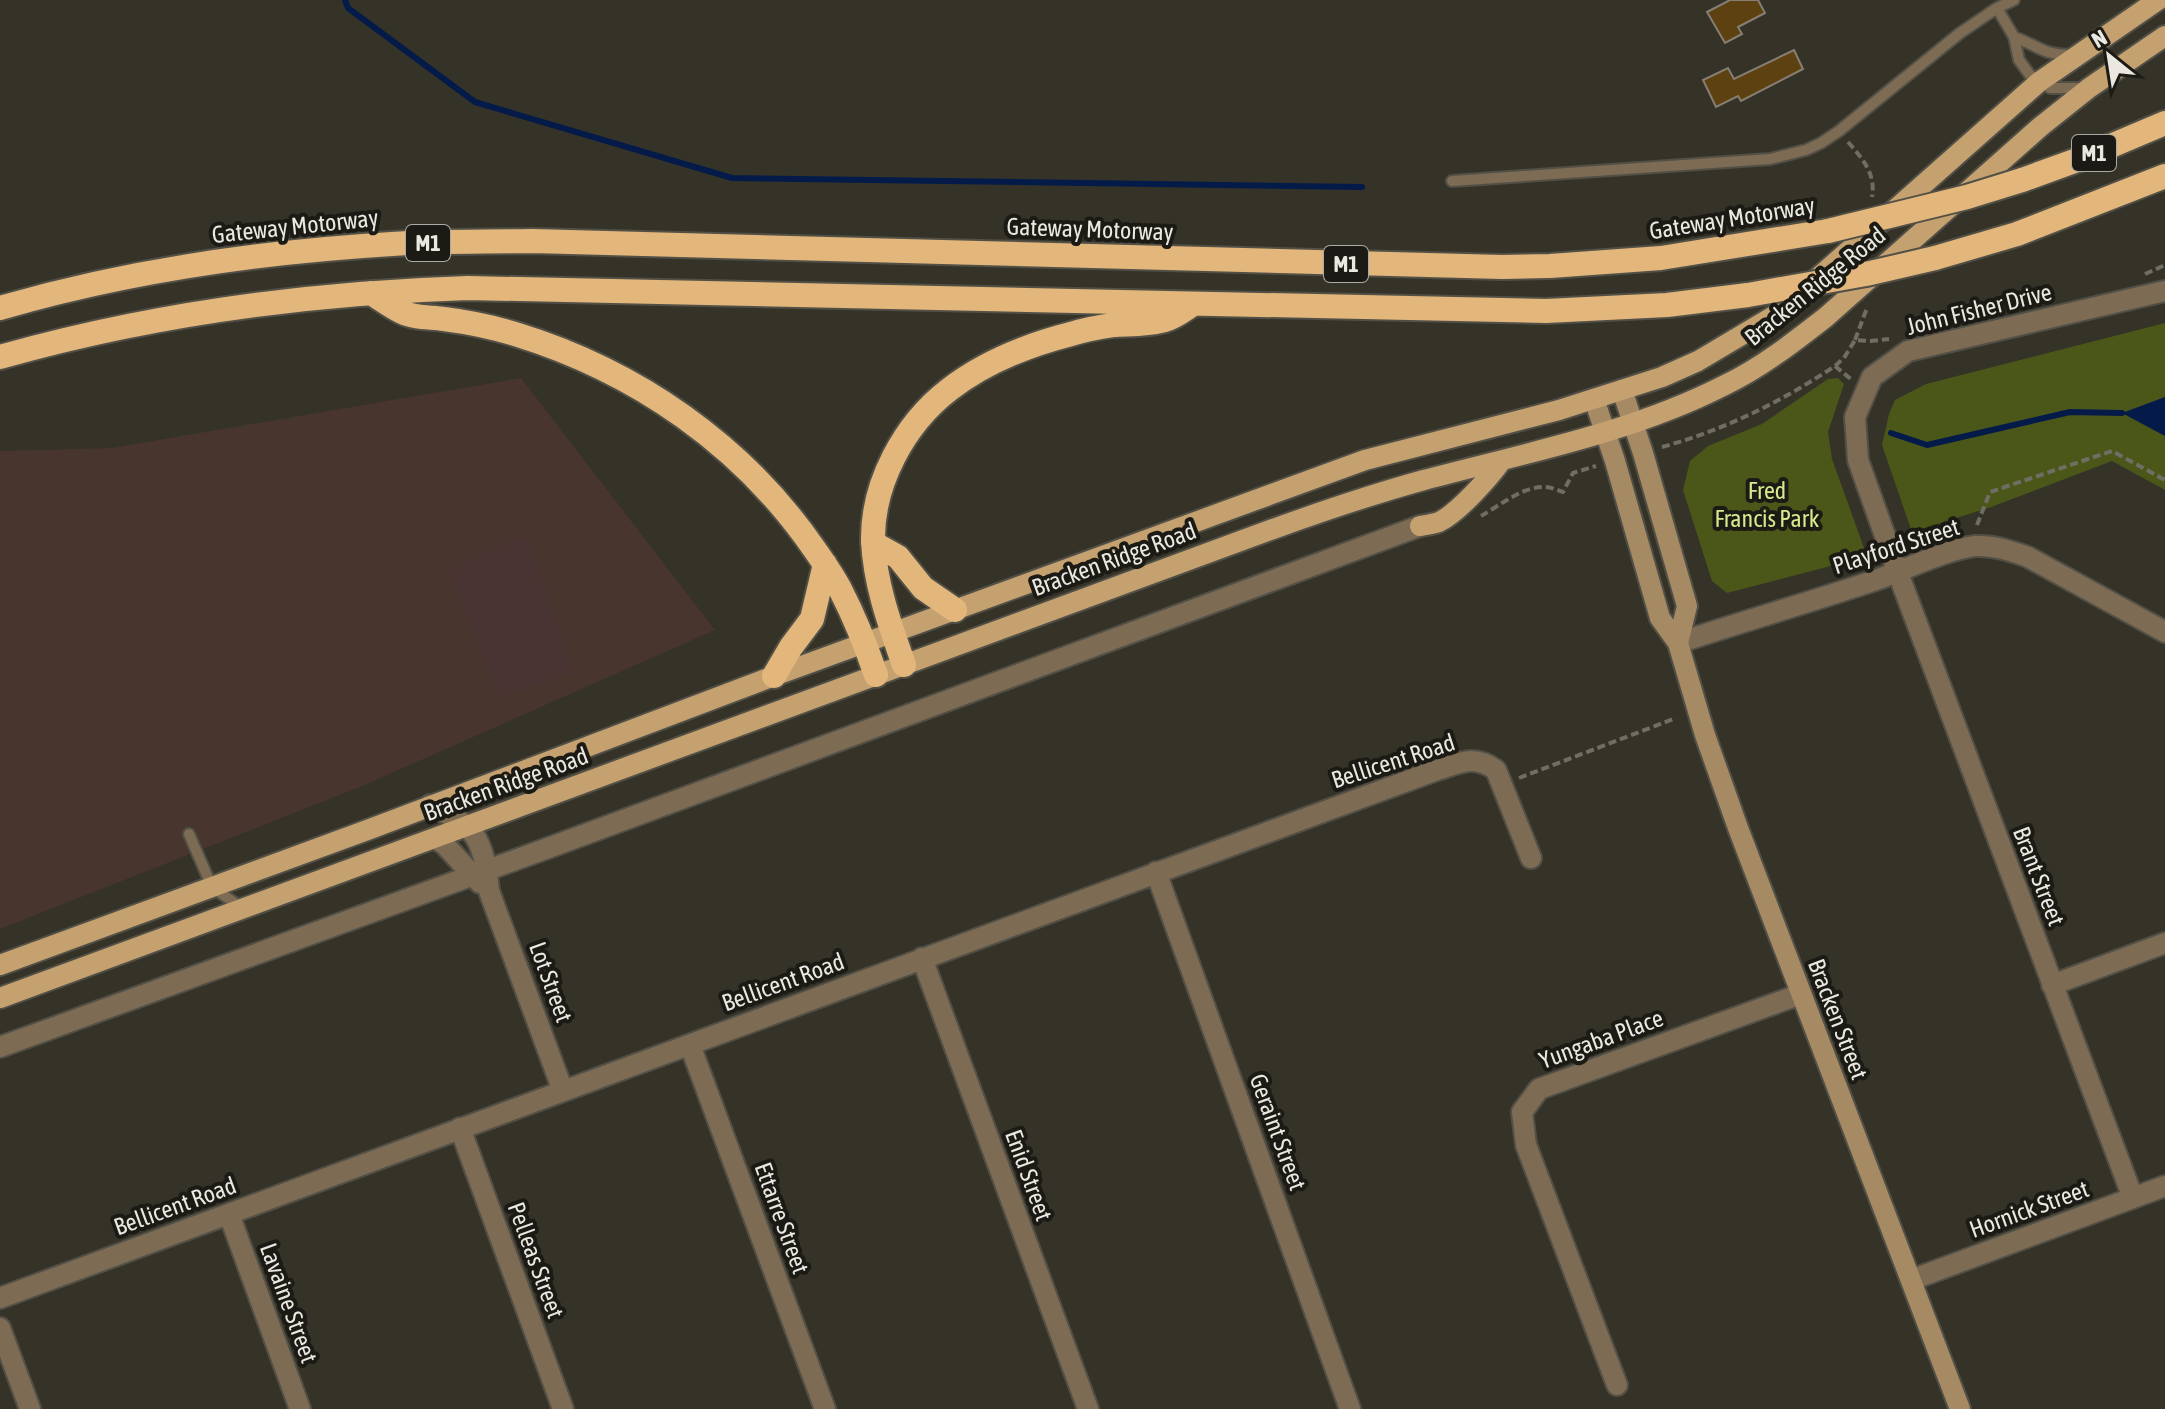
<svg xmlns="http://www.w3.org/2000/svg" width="2165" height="1409" viewBox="0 0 2165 1409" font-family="'Asap Condensed',sans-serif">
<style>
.commercial{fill:#48352d}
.industrial{fill:#493433}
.green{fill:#4b5719}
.water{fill:#041b4a}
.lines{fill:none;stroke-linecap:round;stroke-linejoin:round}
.stream{stroke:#041b4a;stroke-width:6}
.building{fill:#5e4111;stroke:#867e73;stroke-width:2}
.lane-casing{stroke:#525046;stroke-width:14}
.street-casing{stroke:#525046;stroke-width:24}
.secondary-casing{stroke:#525046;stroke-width:24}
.primary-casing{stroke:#525046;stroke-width:24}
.highway-casing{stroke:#525046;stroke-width:28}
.path{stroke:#706e64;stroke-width:4;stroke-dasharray:8 4;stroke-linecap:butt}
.lane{stroke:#7d6b53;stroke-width:10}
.street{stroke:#7d6b53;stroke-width:20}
.secondary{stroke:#a68a64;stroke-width:20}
.primary{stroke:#c6a170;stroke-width:20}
.highway{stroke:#e3b77b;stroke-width:24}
.highway-bridge-casing{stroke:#525046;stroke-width:28;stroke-linecap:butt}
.highway-bridge{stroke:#e3b77b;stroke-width:24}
.labels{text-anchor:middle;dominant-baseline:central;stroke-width:8;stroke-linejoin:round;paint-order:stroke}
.shield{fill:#1c1a15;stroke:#acaaa4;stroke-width:2}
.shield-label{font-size:22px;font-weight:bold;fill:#eae8e1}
.street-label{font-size:24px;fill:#eae8e1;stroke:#1c1a15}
.park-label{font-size:24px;fill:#d4ea8b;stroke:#1c1a15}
</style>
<rect width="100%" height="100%" fill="#353328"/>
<path class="commercial" d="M521,378L715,630L360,787L0,929V451L112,448Z"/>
<path class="industrial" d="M526,534L574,672L500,697L448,571Z"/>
<path class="green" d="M2165,323V490L2112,461L1991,507L1912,532L1882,445L1889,414L1895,400L1926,384Z
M1838,378L1844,384L1828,432L1832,459L1864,548L1857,559L1727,593L1712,581L1683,490L1690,461L1708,446L1762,424L1828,379Z"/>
<path class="water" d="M2165,397V436L2122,413Z"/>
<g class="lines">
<path class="stream" d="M345,0L348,8L475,102L732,178L1362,187
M1891,433L1927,445L2070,412L2122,413"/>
</g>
<path class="building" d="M1730,0H1758L1765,13L1738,27L1742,34L1725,43L1707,12Z
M1794,50L1803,69L1741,101L1738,96L1716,107L1703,80L1728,68L1734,79Z"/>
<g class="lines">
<g class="lane-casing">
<path id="lane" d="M1997,8L2014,37L2019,60L2030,75L2050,88H2083
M2014,37C2039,46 2042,55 2072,55
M1452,181L1770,159L1806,150L1821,143L1839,131L1960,33L1997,8L2014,0
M189,834L212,887L242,908"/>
</g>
<g class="street-casing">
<path id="street" d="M1678,643C1744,621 1811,602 1876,580C1904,570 1948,549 1975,546C1994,545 2011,551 2028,557L2165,632
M430,805C441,811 455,817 465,825C483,839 487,869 489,891L563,1091
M435,838L445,845L480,883
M1156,872L1350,1409
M922,958L1088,1409
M2052,985L2165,943
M690,1045L825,1409
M0,1047L548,848L1420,526
M460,1128L563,1409
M2133,1198L1904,589L1858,460L1855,417L1872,377L1908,351L2165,291
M229,1214L300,1409
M1911,1280L2165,1186
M0,1298L1437,770C1461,763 1473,754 1496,770L1531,858
M0,1328L30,1409
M1617,1385L1526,1145L1522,1112L1539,1089L1801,994"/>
</g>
<g class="secondary-casing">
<path id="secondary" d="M1622,390L1643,453L1687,606L1678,643
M1594,399L1615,461L1660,618L1678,643L1705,735L1738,828L1960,1409"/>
</g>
<g class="primary-casing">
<path id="primary" d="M1420,526C1426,525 1433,524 1439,522C1458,513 1490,477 1502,460
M0,965L370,829L774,676L1365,460L1559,410L1662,377L1698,361L1777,314L2039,82L2158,0
M0,998L1273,529C1323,511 1373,494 1424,480C1525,453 1631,433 1725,385C1762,367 1794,342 1826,317L2040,127L2089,88L2165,36"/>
</g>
<g class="highway-casing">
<path id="highway" d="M2022,180L2080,159L2165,123
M1935,258L2017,234L2165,176
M371,293C381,299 391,307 402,312C414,318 431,317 444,319C468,322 492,327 515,334C636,371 743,445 815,550C824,563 834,577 841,591C855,618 866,646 876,675
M0,308C127,271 260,252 392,244C438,241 485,242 532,241L1502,267L1550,266L1661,258L1828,231
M0,357C152,314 310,293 468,288L1546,311L1667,305L1748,295
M873,543L898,557L923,588L955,610
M904,665C890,625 875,584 873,541C872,484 904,424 950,389C985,362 1028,345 1071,334C1084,330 1099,327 1113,325C1129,324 1146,325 1161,321C1172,319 1184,310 1193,304
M774,676L791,647L812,619L825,564"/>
</g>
<path class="path" d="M1848,142C1863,159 1876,174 1872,197
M2145,274L2165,265
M1855,340L1867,308
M1835,366L1852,380
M1662,447C1724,430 1781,402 1835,366L1844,358L1855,340L1870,341L1889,339
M1481,516C1499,506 1523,486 1545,487C1551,487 1557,490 1563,492L1573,473L1596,466
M1977,525L1990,492L2112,451L2165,480
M1519,778L1676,718"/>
<use href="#lane" class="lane"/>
<use href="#street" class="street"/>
<use href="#secondary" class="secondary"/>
<use href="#primary" class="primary"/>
<use href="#highway" class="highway"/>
<g class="highway-bridge-casing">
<path id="highway-bridge" d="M1828,231L1967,197L2022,180
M1748,295L1866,274L1935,258"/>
</g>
<use href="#highway-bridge" class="highway-bridge"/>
</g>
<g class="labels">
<g class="shield">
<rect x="2072" y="135" width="44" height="36" rx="6"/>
<rect x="406" y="225" width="44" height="36" rx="6"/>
<rect x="1324" y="246" width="44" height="36" rx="6"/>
</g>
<g class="shield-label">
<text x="2094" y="153">M1</text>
<text x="428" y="243">M1</text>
<text x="1346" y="264">M1</text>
</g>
<g class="street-label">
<text transform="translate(1732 218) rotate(-9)">Gateway Motorway</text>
<text transform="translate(295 226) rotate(-6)">Gateway Motorway</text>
<text transform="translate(1090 229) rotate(2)">Gateway Motorway</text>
<text transform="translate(1815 286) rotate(-39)">Bracken Ridge Road</text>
<text transform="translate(1979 309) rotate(-14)">John Fisher Drive</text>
<text transform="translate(1896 546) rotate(-18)">Playford Street</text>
<text transform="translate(1114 559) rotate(-20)">Bracken Ridge Road</text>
<text transform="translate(1393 761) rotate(-18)">Bellicent Road</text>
<text transform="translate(506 784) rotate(-20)">Bracken Ridge Road</text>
<text transform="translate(2039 876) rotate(69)">Brant Street</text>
<text transform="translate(551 982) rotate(70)">Lot Street</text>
<text transform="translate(783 982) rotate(-20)">Bellicent Road</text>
<text transform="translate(1838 1019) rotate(69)">Bracken Street</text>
<text transform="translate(1601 1039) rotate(-20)">Yungaba Place</text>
<text transform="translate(1278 1132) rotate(70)">Geraint Street</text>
<text transform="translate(1029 1175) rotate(70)">Enid Street</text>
<text transform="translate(175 1206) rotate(-20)">Bellicent Road</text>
<text transform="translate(2029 1209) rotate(-20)">Hornick Street</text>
<text transform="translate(782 1218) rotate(70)">Ettarre Street</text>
<text transform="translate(536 1260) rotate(70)">Pelleas Street</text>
<text transform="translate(289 1303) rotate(70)">Lavaine Street</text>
</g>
<g class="park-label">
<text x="1767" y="490">Fred<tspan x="1767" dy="28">Francis Park</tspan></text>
</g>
</g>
<g transform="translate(2109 56) rotate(330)" stroke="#1c1a15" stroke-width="6" paint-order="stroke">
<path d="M0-6L14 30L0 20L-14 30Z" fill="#eae8e1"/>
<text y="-12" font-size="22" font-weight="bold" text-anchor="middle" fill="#eae8e1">N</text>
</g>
</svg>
